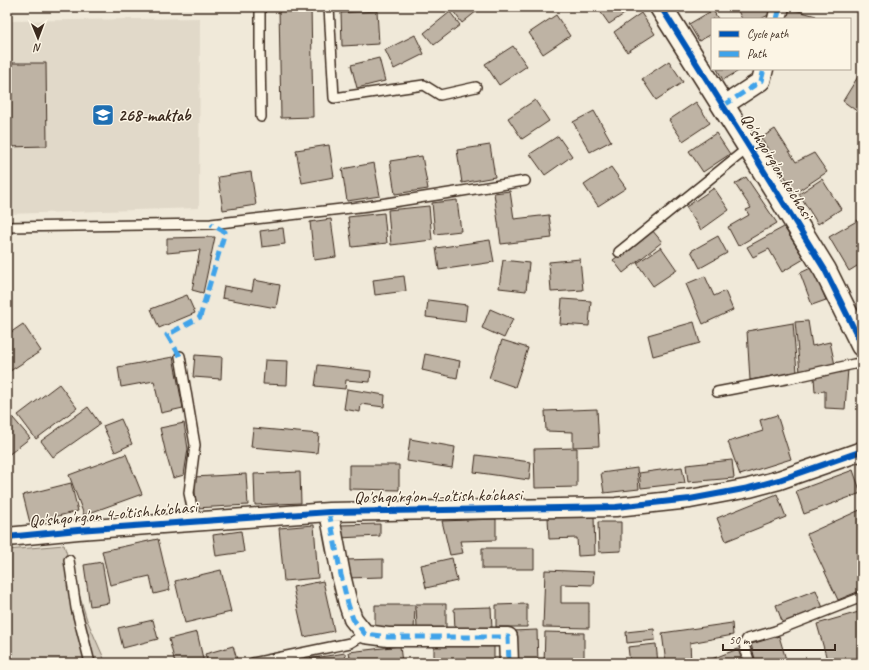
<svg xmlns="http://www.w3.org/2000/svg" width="869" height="670" viewBox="0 0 869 670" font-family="Caveat,sans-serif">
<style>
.built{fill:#e1d9c9}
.green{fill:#d2c9ba;stroke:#867a6c}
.building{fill:#beb3a4;stroke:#3b2a1e}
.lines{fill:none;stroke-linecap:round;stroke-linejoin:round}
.service-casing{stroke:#3b2a1e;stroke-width:12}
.minor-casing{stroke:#3b2a1e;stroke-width:21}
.tertiary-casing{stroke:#3b2a1e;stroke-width:25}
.service{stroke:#fcf5e5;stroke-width:9}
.minor{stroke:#fcf5e5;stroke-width:18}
.tertiary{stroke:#fcf5e5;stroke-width:22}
.quiet{stroke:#3fa3ea;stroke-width:5;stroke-dasharray:10 5;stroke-linecap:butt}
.cycleway-casing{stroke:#fcf5e5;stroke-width:8}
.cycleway{stroke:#0057b8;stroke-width:6}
.labels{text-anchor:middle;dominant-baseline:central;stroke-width:3;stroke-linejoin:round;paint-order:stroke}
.poi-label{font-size:17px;font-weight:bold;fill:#3b2a1e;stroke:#fcf5e5;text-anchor:start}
.street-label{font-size:17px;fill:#3b2a1e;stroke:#fcf5e5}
</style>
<rect width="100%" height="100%" fill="#f0e9d9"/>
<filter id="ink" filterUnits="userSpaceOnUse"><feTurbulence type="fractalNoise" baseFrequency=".025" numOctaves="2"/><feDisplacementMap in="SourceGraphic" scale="8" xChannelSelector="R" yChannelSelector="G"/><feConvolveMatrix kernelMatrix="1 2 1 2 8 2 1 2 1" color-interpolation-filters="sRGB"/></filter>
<g filter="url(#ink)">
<path class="built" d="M200,18L199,208L7,214V21Z"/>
<path class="green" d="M64,545L87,620L106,663H7V550Z"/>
<path class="building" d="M279,7H311L313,117L281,118Z
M450,7H482L462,23Z
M597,7H635L609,24Z
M740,7H767L770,14L761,19H742L737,9Z
M788,8L816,16L815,19H785Z
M713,10L718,19H712V34L699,41L689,24Z
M377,11L379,44L342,46L341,13Z
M450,12L460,25L434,45L424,33Z
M641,13L655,34L627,52L614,32Z
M556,15L570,36L543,54L529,33Z
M415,35L424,54L394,69L385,50Z
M513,46L527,66L499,85L485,64Z
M379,58L385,81L357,88L351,65Z
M669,61L683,82L656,100L642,79Z
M7,63H46L47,146L7,147Z
M717,69H742L723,80Z
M862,70V115L843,101Z
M535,100L549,121L522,139L508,118Z
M696,102L710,123L683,141L669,120Z
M594,111L611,141L590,152L573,122Z
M775,129L796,162L814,153L827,172L795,193L761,138Z
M716,133L730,154L703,172L689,151Z
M558,136L572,156L545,175L530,154Z
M329,145L334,177L302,183L296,150Z
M490,145L495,177L462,183L457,150Z
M422,156L428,189L395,194L390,161Z
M374,163L380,196L347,201L342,169Z
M611,167L626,188L598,206L584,185Z
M251,172L256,205L223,210L218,177Z
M746,177L777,223L738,246L728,227L749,215L746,210L751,208L735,184Z
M822,179L841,209L818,224L799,194Z
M714,188L729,210L701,230L686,207Z
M510,191L514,219L549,215L552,238L501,244L494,193Z
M457,200L461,231L435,234L432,203Z
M429,206L432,240L391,245L388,210Z
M384,213L387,243L352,247L348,217Z
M862,218V263L849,271L829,237Z
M331,219L336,257L314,260L310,222Z
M784,227L804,259L782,272L769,249L753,257L747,247Z
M283,228L285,244L262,247L260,231Z
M652,230L662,242L623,273L613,260Z
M718,236L727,253L700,268L691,251Z
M215,237L203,293L192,290L200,250L167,253V238Z
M490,240L494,262L439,270L436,248Z
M661,247L677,270L653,286L637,263Z
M580,259L583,290L551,292L549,262Z
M503,260L529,263L526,291L499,288Z
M813,267L826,300L812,305L800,273Z
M404,276L406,291L375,295L373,280Z
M705,276L714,296L725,291L733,310L703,324L686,284Z
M254,280L280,285L276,308L222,298L224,286L252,291Z
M187,295L195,313L159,328L151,309Z
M562,299L591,301L589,326L560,324Z
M428,300L467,305L465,322L426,317Z
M490,309L513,319L504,338L482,328Z
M808,321L812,346L830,342L835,365L800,372L795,322Z
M694,322L700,343L653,356L648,335Z
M793,323L797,372L750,380L747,331Z
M23,324L41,351L7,373V335Z
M502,340L528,348L515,387L489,378Z
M425,354L460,361L457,378L422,370Z
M195,355L222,357L221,379L193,377Z
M173,357L183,408L161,413L154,381L121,387L118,367Z
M265,360L288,361L287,385L263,384Z
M318,365L371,371L370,382L346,380L345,389L315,386Z
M848,369L845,409L825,408V391L815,392L814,377Z
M59,384L77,408L36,439L18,415Z
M347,389L385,395L384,407L361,404L360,412L344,409Z
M88,407L100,424L53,457L41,441Z
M597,409L599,446L573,447V432L546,431L545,411Z
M777,415L791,459L740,475L728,442L763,431L760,420Z
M13,418L30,438L7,456V422Z
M121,419L132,444L115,452L103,426Z
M184,423L188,449L184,475L173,478L166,454L160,428Z
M253,428L319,434L317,453L251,447Z
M410,439L455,447L452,468L407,461Z
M577,448V487L535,488L534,449Z
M126,454L142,494L84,515L69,475Z
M476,455L531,462L529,480L474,472Z
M732,460L734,478L688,482L686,465Z
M349,465H399V490L349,489Z
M682,467L685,483L641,488L639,473Z
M637,468L639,489L604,493L601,473Z
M853,470L861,493L804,514L796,491Z
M300,472L301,503L255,505L254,474Z
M246,474L248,505L196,508L194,477Z
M71,483L78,511L30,523L23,495Z
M777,494L786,517L726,541L717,518Z
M862,509V590L838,600L807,534Z
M594,516L595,555L578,556L577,538L549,539L548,517Z
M496,519V540L460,541L463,553L450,555L442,521Z
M598,522H621V551L599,552Z
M380,524V536L339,538V525Z
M314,525L318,578L284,581L279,528Z
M241,531L244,552L216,556L213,535Z
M158,539L170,590L154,594L150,576L110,585L102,551Z
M482,548H534V569H482Z
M452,558L457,581L426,588L421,565Z
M383,559V577L345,578L344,560Z
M102,562L109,603L90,606L84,565Z
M221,570L231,612L185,623L175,581Z
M545,570L594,572L593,585L561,584V603H589V628L543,627Z
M323,581L334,631L304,637L293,587Z
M816,590L823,608L783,624L776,605Z
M416,604H446V629H417Z
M527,604V627H496V605Z
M375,605H415L414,631L375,630Z
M491,607L492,629L455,630L454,608Z
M862,611V663H828L817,624Z
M153,620L158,639L123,648L118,628Z
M732,623L733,635L690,643L691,663H666L662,633Z
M654,629L655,640L627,643L626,632Z
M537,630L538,663H513L512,631Z
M197,632L204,663H175L169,639Z
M545,632L584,633V663H544Z
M779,636L787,663H756L751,644Z
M494,644V663H434V645Z
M656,644L658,663H630L628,647Z
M233,646L238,663H208L205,654Z
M400,646L402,663H351L349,652Z
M738,649L743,663H701Z
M345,653L346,663H302V660Z
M292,659V663H266Z"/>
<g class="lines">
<g class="service-casing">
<path id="service" d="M260,7V52L261,117
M329,7L334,98L424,85L440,95L476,87
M7,227L211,224L368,206L525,181
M619,252L749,147
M180,356L195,445L189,493L195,522
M717,392L791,378L854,364L862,363
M69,560L76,608L90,663
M253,663L350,643L365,634
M750,663L744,645L747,639L775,631L862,597"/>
</g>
<g class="minor-casing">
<path id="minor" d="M777,19L780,7
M723,106L761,81L764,69
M329,512L341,575L348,604L353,619L365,634L388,637H508L509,663
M7,537L78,530L329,512L616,507L690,499L749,488L779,480L862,451"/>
</g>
<g class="tertiary-casing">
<path id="tertiary" d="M661,7L749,147L825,270L862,345"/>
</g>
<use href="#service" class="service"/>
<use href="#minor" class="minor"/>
<use href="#tertiary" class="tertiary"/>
<path class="quiet" d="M777,19L780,7
M723,106L761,81L764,69
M180,356L167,335L200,317L225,232L211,224
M329,512L341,575L348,604L353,619L365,634L388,637H508L509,663"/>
<g class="cycleway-casing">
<path id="cycleway" d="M661,7L749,147L825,270L862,345
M7,537L78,530L329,512L616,507L690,499L749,488L779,480L862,451"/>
</g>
<use href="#cycleway" class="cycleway"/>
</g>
</g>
<defs>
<g id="school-square" transform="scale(1.15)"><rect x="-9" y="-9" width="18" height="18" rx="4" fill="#1f6fb2" stroke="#fcf5e5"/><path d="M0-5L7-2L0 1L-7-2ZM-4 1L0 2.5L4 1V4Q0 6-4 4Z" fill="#fff"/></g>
</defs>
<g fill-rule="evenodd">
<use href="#school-square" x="103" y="115"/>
</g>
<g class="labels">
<g class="poi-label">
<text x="118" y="115">268-maktab</text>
</g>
<g class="street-label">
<text transform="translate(777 166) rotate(58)">Qo'shqo'rg'on ko'chasi</text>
<text transform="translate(438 496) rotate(-1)">Qo'shqo'rg'on 4-o'tish ko'chasi</text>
<text transform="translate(113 514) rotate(-5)">Qo'shqo'rg'on 4-o'tish ko'chasi</text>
</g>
</g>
<rect width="869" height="670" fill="none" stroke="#fcf5e5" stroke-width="24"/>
<rect x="12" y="12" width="845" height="646" fill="none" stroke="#3b2a1e" stroke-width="1.5" filter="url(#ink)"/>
<rect x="711" y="18" width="140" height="52" fill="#fcf5e5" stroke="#afa495"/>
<rect x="719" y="31" width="20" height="6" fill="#0057b8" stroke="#afa495"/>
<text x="747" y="38" font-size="12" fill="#3b2a1e">Cycle path</text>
<rect x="719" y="51" width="20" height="6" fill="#3fa3ea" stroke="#afa495"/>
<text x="747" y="58" font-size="12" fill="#3b2a1e">Path</text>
<g transform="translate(38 38) rotate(179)" stroke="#fcf5e5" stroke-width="3" paint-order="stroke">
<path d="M0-3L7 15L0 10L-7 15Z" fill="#3b2a1e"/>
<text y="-6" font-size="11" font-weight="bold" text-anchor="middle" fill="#3b2a1e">N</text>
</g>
<path d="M723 644v6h112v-6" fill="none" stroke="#3b2a1e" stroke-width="2"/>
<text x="729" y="644" font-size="12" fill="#3b2a1e" stroke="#fcf5e5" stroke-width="3" paint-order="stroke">50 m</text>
</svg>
